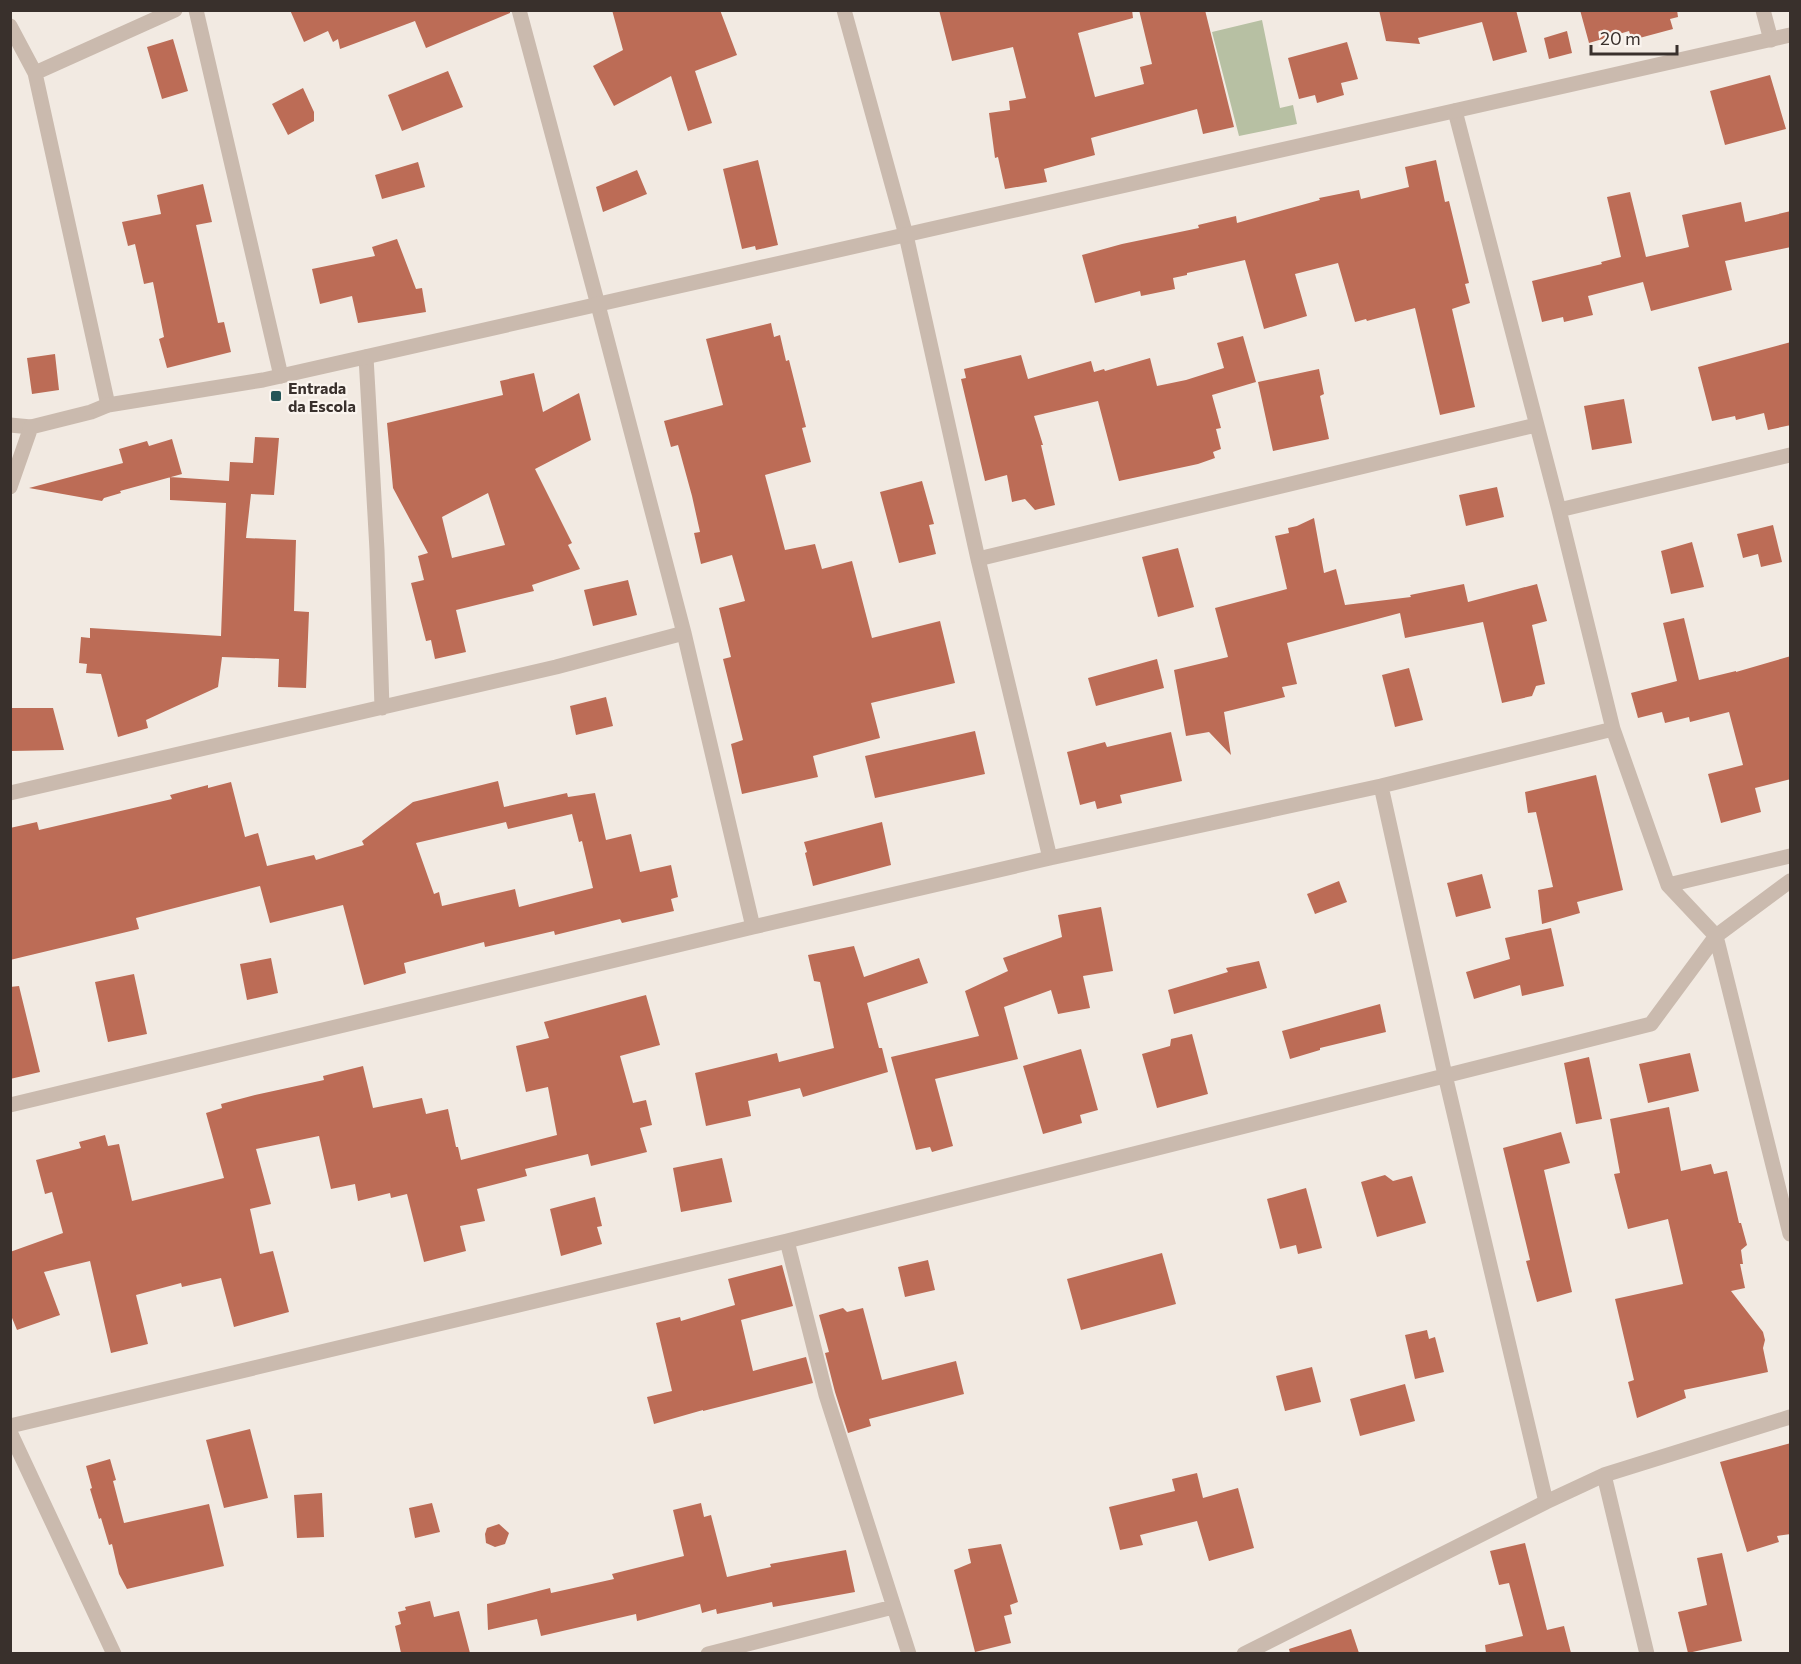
<svg xmlns="http://www.w3.org/2000/svg" width="1801" height="1664" viewBox="0 0 1801 1664" font-family="Commissioner,sans-serif">
<style>
.green{fill:#b7c0a3}
.building{fill:#bc6c56;fill-rule:evenodd}
.lines{fill:none;stroke-linecap:round;stroke-linejoin:round}
.minor{stroke:#cabaae;stroke-width:15}
.tertiary{stroke:#cabaae;stroke-width:15}
.poi-dot{fill:#245557;stroke:#faf4ee;stroke-width:2}
.labels{text-anchor:middle;dominant-baseline:central;stroke-width:4.5;stroke-linejoin:round;paint-order:stroke}
.poi-label{font-size:16px;font-weight:bold;fill:#39302c;stroke:#faf4ee;text-anchor:start}
</style>
<rect width="100%" height="100%" fill="#f2eae2"/>
<path class="green" d="M1262,20L1280,108L1293,105L1297,124L1239,136L1212,32Z"/>
<path class="building" d="M290,10H510V13L426,48L415,21L340,49L338,39L333,42L328,31L304,42Z
M612,10H720L737,55L695,71L712,123L688,131L671,76L614,106L593,66L623,50Z
M939,10H1132L1133,18L1078,33L1095,97L1144,84L1140,67L1152,64L1139,10H1205L1234,127L1203,134L1197,109L1091,138L1095,155L1044,169L1047,182L1005,189L998,157L995,158L989,113L1010,110L1009,101L1026,98L1013,47L952,61Z
M1379,10H1516L1527,52L1493,61L1482,22L1418,38L1420,44L1386,41Z
M1580,10H1677L1678,17L1670,19L1673,29L1632,40L1629,31L1589,43Z
M1567,31L1572,53L1549,59L1544,38Z
M173,39L188,91L162,99L147,47Z
M1347,42L1358,79L1341,83L1344,95L1317,103L1315,95L1299,99L1288,58Z
M448,71L463,107L402,131L388,95Z
M1770,75L1786,129L1725,145L1710,91Z
M303,88L314,112V121L288,135L272,104Z
M758,160L778,245L756,250L755,246L742,249L723,169Z
M1436,160L1445,202L1449,201L1469,283L1465,284L1470,303L1452,309L1475,407L1440,415L1415,308L1367,321L1366,319L1355,322L1338,263L1295,274L1307,316L1264,329L1245,260L1187,273V275L1173,278L1175,289L1141,296L1140,291L1095,303L1082,255L1122,244L1199,228L1198,225L1236,216L1237,223L1320,200L1319,198L1359,190L1361,199L1409,187L1405,167Z
M418,162L425,187L382,199L375,175Z
M637,170L647,194L603,212L596,187Z
M203,184L212,222L196,225L218,323L224,322L231,352L167,368L159,339L164,337L153,282L144,284L135,244L128,246L122,222L161,214L157,195Z
M1630,192L1646,257L1689,247L1682,215L1741,202L1745,222L1791,211V247L1725,261L1732,290L1651,311L1643,282L1588,296L1593,315L1564,322L1563,317L1542,322L1532,281L1602,264L1601,262L1621,257L1607,197Z
M397,239L416,289L422,288L426,312L358,323L352,296L320,304L312,269L375,256L372,247Z
M771,323L774,337L780,335L786,361L789,360L806,427L802,428L811,462L765,475L785,550L815,544L822,569L852,561L872,638L940,621L955,683L871,703L880,738L813,756L818,777L742,794L731,744L743,740L723,659L731,657L719,608L745,601L732,555L701,564L694,533L700,532L692,496L678,445L671,447L664,421L723,405L706,339Z
M1243,336L1256,382L1212,395L1221,428L1216,429L1221,449L1213,452L1215,458L1198,464L1119,481L1098,401L1034,416L1043,445H1041L1055,505L1035,510L1025,499L1012,502L1007,475L985,481L961,379L966,378L964,369L1021,355L1028,379L1091,361L1094,372L1104,369L1105,371L1150,358L1157,386L1186,380L1224,368L1217,343Z
M1791,342V425L1768,430L1764,413L1736,420L1735,416L1712,421L1698,367Z
M55,354L59,390L32,394L27,358Z
M1319,369L1324,394L1320,396L1329,439L1273,451L1258,382Z
M534,373L543,412L579,393L591,440L535,469L572,543L568,545L580,569L532,585L534,591L456,610L466,652L435,659L431,640L426,641L411,583L424,580L418,556L428,553L393,488L387,423L503,395L500,381ZM488,493L505,545L452,558L442,517Z
M1624,399L1632,443L1592,450L1584,406Z
M255,437L279,438L274,495L251,494L246,538L296,540L294,611L309,612L306,688L278,687L279,659L222,657L218,687L146,720L148,728L118,737L101,674L86,673L87,664L79,663L81,637L90,638V628L221,636L226,503L170,500V477L229,481L230,462L253,463Z
M172,439L182,474L120,491L121,493L104,498L102,501L29,488L123,463L119,449L147,441L149,446Z
M922,481L934,524L929,525L936,554L899,563L880,492Z
M1497,487L1504,517L1466,526L1459,495Z
M1314,518L1324,573L1336,569L1345,605L1411,597L1410,595L1464,584L1468,602L1537,584L1547,621L1532,625L1545,684L1536,686L1532,696L1502,703L1483,622L1405,638L1400,613L1287,643L1297,684L1282,687L1285,697L1224,712L1231,755L1209,732L1186,736L1174,670L1228,657L1215,608L1287,589L1275,536L1289,533L1288,528L1297,526Z
M1773,525L1782,562L1761,567L1758,554L1743,558L1737,534Z
M1692,542L1704,587L1671,594L1661,551Z
M1178,548L1194,607L1158,617L1142,557Z
M628,580L637,615L593,626L584,590Z
M1684,618L1699,680L1736,671V672L1791,656V779L1755,788L1761,812L1721,823L1708,774L1743,765L1729,712L1690,722L1689,717L1665,723L1662,712L1638,718L1631,693L1677,681L1663,623Z
M1157,659L1164,688L1096,706L1088,678Z
M1409,668L1423,720L1395,727L1382,675Z
M606,697L613,726L576,735L570,706Z
M10,708H53L64,750L10,751Z
M975,731L985,774L875,798L865,756Z
M1171,732L1182,781L1120,795L1122,803L1097,809L1095,801L1080,805L1067,752L1105,742L1107,747Z
M1596,775L1623,890L1577,902L1580,913L1542,924L1538,890L1553,887L1536,812L1528,813L1525,792Z
M498,781L504,807L567,793L568,797L595,793L606,840L631,834L640,872L671,865L678,897L671,899L674,911L622,923L620,919L555,935L554,931L485,947L484,942L404,963L406,973L364,985L343,905L270,923L260,886L136,918L139,929L10,960V828L37,822L39,830L172,799L170,795L208,785V788L231,782L245,837L258,833L267,866L314,855L316,860L364,845L362,841L413,802ZM572,814L579,842L582,841L593,888L519,907L515,889L442,906L439,892L434,894L416,843L506,822L508,829Z
M882,822L891,865L813,886L805,853L807,852L804,842Z
M1482,874L1491,908L1456,917L1447,883Z
M1339,881L1347,902L1315,914L1307,894Z
M1101,907L1113,971L1083,976L1090,1008L1058,1014L1051,990L1004,1007L1018,1059L935,1079L953,1146L932,1152L930,1147L916,1150L891,1057L979,1036L965,991L1008,971L1003,958L1062,937L1058,915Z
M1551,928L1564,986L1522,996L1520,985L1474,999L1466,972L1510,959L1505,938Z
M854,946L864,977L919,958L928,983L867,1003L879,1048H882L888,1072L803,1097L800,1088L748,1101L751,1116L706,1126L695,1073L777,1053L779,1062L834,1048L820,982L814,981L808,955Z
M271,958L278,993L247,1000L240,964Z
M1259,961L1267,988L1174,1014L1168,990L1228,972L1226,968Z
M134,974L147,1034L108,1042L95,982Z
M19,986L40,1072L10,1079V987Z
M646,995L660,1045L620,1056L633,1103L646,1100L652,1125L640,1128L647,1152L591,1166L588,1154L525,1169L527,1176L477,1189L485,1221L460,1226L466,1251L424,1262L407,1194L391,1198L390,1193L358,1201L355,1184L331,1189L319,1136L256,1149L271,1204L250,1209L260,1254L273,1251L289,1312L234,1327L221,1278L182,1287L181,1283L136,1295L148,1344L111,1353L90,1261L44,1272L60,1315L17,1330L10,1313V1252L63,1233L52,1192L45,1194L36,1160L81,1148L79,1142L105,1135L108,1146L119,1144L132,1201L224,1178L206,1113L222,1108L221,1104L255,1095L324,1080L323,1076L363,1066L373,1108L422,1098L426,1114L448,1109L456,1147H458L461,1160L557,1135L548,1087L526,1092L516,1046L549,1038L544,1022Z
M1380,1004L1386,1032L1320,1048V1050L1290,1059L1282,1031Z
M1192,1034L1208,1094L1157,1108L1142,1054L1170,1046L1171,1039Z
M1081,1049L1098,1110L1080,1115L1082,1123L1043,1134L1023,1066Z
M1690,1053L1699,1091L1648,1103L1639,1064Z
M1589,1057L1602,1119L1576,1124L1564,1063Z
M1669,1107L1681,1171L1711,1164L1714,1174L1727,1171L1739,1223H1741L1747,1245L1741,1250L1743,1264H1740L1745,1288L1731,1291L1763,1332L1765,1340L1763,1348L1768,1372L1684,1390L1686,1398L1637,1418L1628,1382L1634,1380L1615,1299L1683,1284L1668,1219L1628,1229L1614,1174L1620,1173L1610,1119Z
M1561,1132L1570,1163L1544,1170L1572,1292L1537,1302L1526,1261L1530,1260L1503,1148Z
M722,1158L732,1202L681,1212L673,1168Z
M1385,1175L1393,1181L1412,1176L1426,1223L1377,1237L1361,1182Z
M1306,1188L1322,1248L1298,1254L1296,1245L1280,1249L1267,1199Z
M595,1197L602,1226L597,1227L602,1244L561,1256L550,1209Z
M1162,1253L1176,1304L1081,1330L1067,1279Z
M928,1260L935,1290L905,1297L898,1267Z
M782,1265L793,1306L741,1320L753,1371L806,1357L813,1383L703,1411V1410L654,1424L647,1397L672,1391L656,1323L680,1317L681,1321L735,1305L728,1279Z
M843,1308L847,1312L863,1308L882,1380L956,1361L964,1394L869,1419L871,1426L848,1433L835,1392L825,1353L829,1352L819,1315Z
M1427,1330L1429,1339L1435,1337L1444,1372L1415,1379L1405,1335Z
M1312,1367L1321,1402L1285,1411L1276,1376Z
M1405,1384L1415,1421L1360,1436L1350,1399Z
M250,1429L268,1498L224,1508L206,1440Z
M1791,1443V1534L1777,1536L1779,1542L1747,1552L1720,1462Z
M110,1459L116,1480L113,1481L124,1523L209,1504L224,1566L127,1589L119,1574L112,1544L109,1545L101,1518L99,1519L90,1489L92,1488L86,1466Z
M1197,1473L1203,1498L1238,1488L1254,1548L1209,1561L1197,1521L1140,1535L1143,1545L1120,1550L1109,1507L1175,1491L1172,1479Z
M322,1493L324,1537L297,1538L294,1495Z
M432,1503L440,1532L415,1538L409,1508Z
M701,1503L704,1517L711,1515L727,1577L771,1567L770,1564L846,1550L855,1592L773,1607L772,1602L717,1614L716,1609L702,1613L700,1604L637,1621L636,1614L541,1636L537,1619L488,1630L487,1604L550,1588L551,1593L614,1579L612,1574L684,1556L673,1510Z
M499,1524L509,1533L505,1544L495,1547L486,1543L485,1534L487,1528Z
M1525,1543L1547,1630L1564,1626L1571,1653H1486L1485,1645L1523,1636L1509,1583L1499,1585L1490,1551Z
M1001,1544L1018,1602L1010,1605L1012,1614L1004,1616L1011,1643L975,1652L954,1570L971,1563L968,1549Z
M1722,1553L1742,1641L1688,1653L1678,1612L1707,1605L1697,1558Z
M430,1601L434,1617L459,1611L470,1653H401L395,1626L401,1624L398,1612L406,1610L405,1607Z
M1351,1629L1359,1653H1290L1289,1649Z"/>
<g class="lines">
<path class="minor" d="M196,10L281,376
M519,10L598,305L684,633L753,927
M844,10L906,235L978,559L1050,858
M1763,10L1771,40
M10,26L35,73L108,405
M35,73L175,10
M1455,111L1559,510L1613,729L1668,885L1716,936L1790,1234
M366,357L377,550L382,708
M10,425L31,427
M1559,510L1790,455
M978,559L1536,425
M1381,786L1445,1075L1546,1502
M10,793L556,667L684,633
M1668,885L1790,856
M10,1105L753,927L1050,858L1381,786L1613,729
M787,1241L826,1395L909,1654
M10,1426L787,1241L1651,1024L1716,936L1790,881
M1604,1475L1647,1654
M708,1654L893,1607
M1244,1654L1546,1502L1604,1475L1790,1417"/>
<path class="tertiary" d="M10,487L31,427L91,412L108,405L263,380L1790,35
M10,1432L114,1654"/>
</g>
<rect class="poi-dot" x="270" y="390" width="12" height="12" rx="3"/>
<g class="labels">
<g class="poi-label">
<text x="288" y="387">Entrada<tspan x="288" dy="18">da Escola</tspan></text>
</g>
</g>
<rect width="1801" height="1664" fill="none" stroke="#39302c" stroke-width="24"/>
<path d="M1591 45v9h86v-9" fill="none" stroke="#39302c" stroke-width="3"/>
<text x="1600" y="45" font-size="18" fill="#39302c" stroke="#faf4ee" stroke-width="4.5" paint-order="stroke">20 m</text>
</svg>
